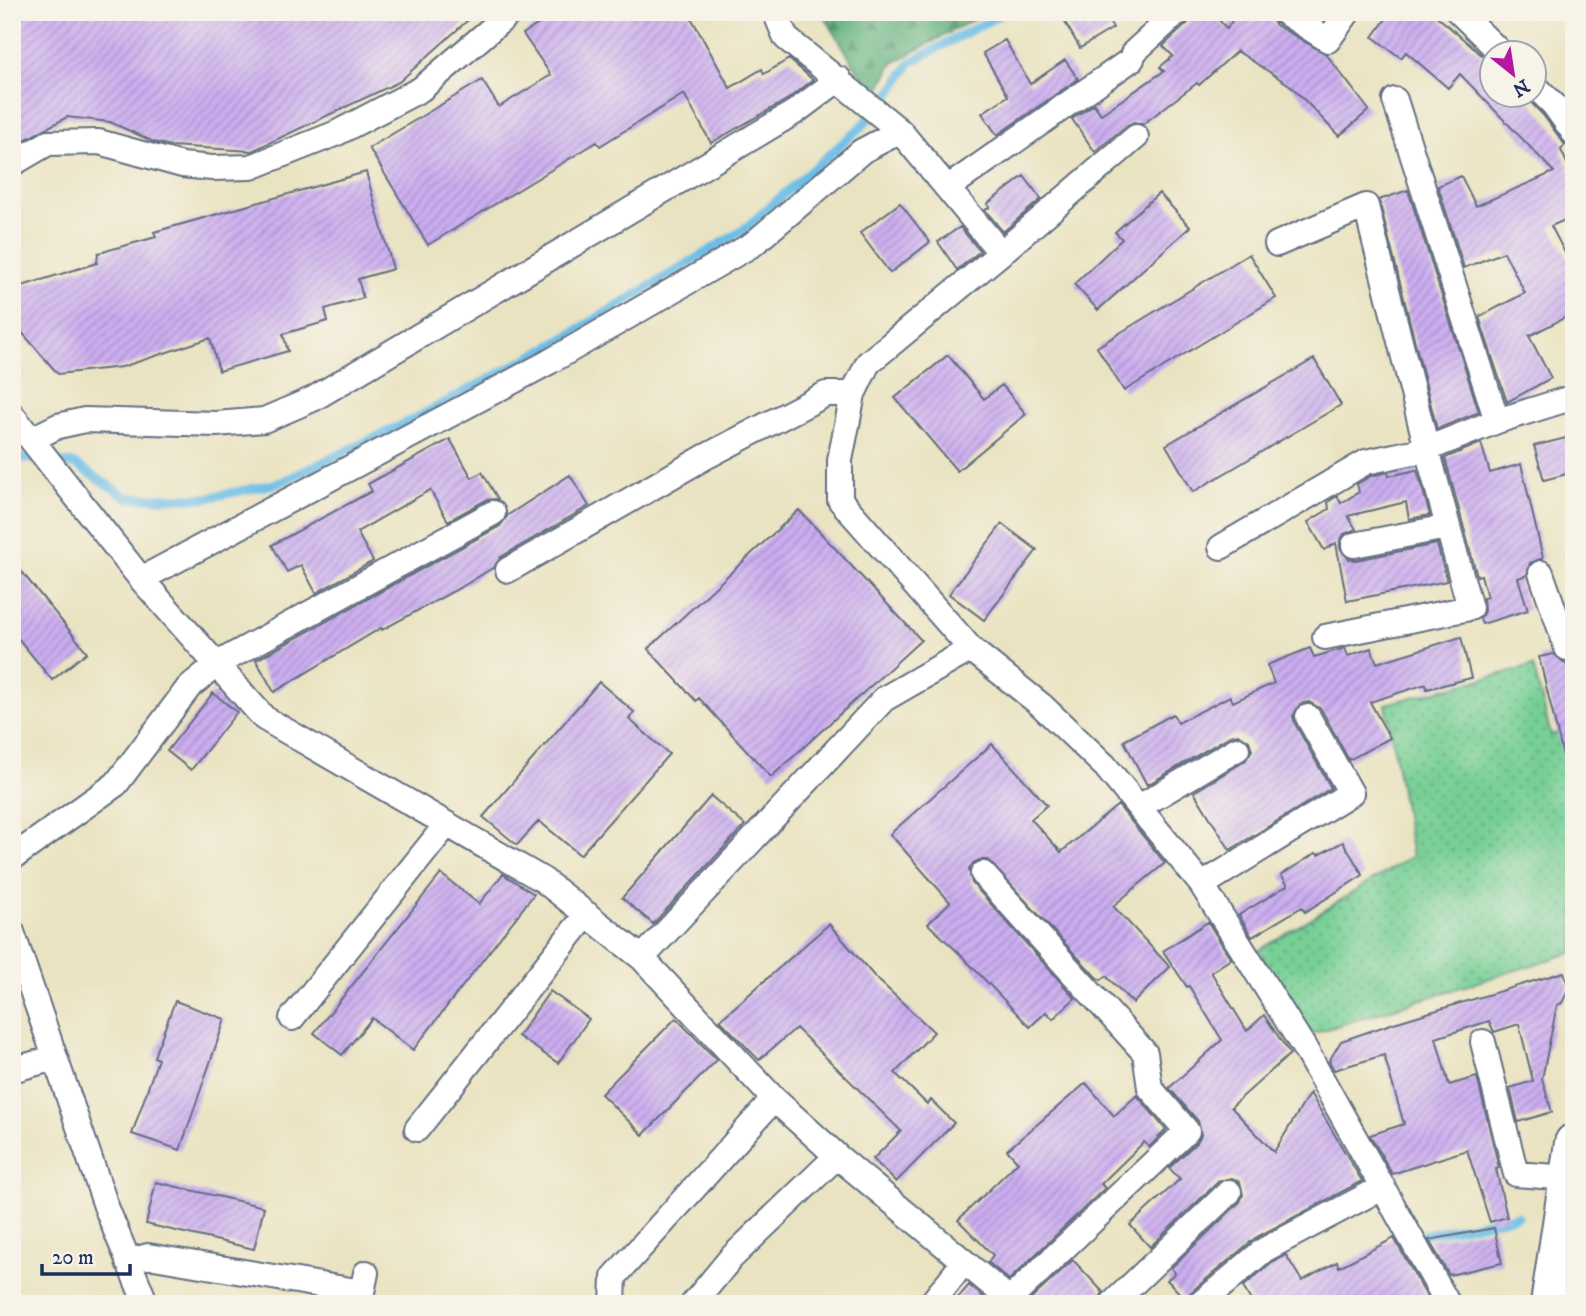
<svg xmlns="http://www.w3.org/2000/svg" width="1586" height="1316" viewBox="0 0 1586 1316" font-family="'IM FELL DW Pica',serif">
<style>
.grass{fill:url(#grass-dots);stroke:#487f7a;stroke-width:2}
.forest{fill:url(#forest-firs);stroke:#3e706e;stroke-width:2}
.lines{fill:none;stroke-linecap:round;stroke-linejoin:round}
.stream{stroke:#6bbde7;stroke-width:9}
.building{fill:url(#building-hatch)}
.minor-casing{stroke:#636e81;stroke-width:28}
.primary-casing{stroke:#636e81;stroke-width:42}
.minor{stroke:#fff;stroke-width:24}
.primary{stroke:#fff;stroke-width:38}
</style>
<defs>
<pattern id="grass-dots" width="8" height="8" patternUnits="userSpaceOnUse" patternTransform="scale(1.75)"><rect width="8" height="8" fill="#76cf95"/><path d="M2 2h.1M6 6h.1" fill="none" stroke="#60a87d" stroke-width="1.8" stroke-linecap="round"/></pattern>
<pattern id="forest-firs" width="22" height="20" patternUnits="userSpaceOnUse" patternTransform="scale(1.75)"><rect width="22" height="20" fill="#60b27e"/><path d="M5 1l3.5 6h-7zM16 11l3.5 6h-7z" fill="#4e916a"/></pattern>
<pattern id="building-hatch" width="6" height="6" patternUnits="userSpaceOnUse" patternTransform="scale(1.75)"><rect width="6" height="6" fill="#ccaef0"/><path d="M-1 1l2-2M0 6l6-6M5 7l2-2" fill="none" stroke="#a58ec6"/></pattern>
</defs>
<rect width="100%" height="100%" fill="#f7f3e8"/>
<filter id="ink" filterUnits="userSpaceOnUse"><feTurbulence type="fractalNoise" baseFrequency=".0143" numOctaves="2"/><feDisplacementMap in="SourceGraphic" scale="14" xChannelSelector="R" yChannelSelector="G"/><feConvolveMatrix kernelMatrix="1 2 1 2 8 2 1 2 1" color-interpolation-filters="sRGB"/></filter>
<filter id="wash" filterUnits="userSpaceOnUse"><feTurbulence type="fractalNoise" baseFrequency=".00686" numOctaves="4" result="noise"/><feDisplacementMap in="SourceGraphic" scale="28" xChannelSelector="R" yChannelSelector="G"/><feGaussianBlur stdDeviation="1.57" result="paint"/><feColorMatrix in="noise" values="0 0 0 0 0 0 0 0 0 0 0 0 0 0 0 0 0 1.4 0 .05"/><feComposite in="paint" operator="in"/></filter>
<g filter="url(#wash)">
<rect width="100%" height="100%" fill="#eae3c1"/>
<path class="grass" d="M1533,666L1551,735L1574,729V952L1311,1034L1258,951L1412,856L1386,704Z"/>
<path class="forest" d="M822,12H987L893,63L877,93L856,68Z"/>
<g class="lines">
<path class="stream" d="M12,457L42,460
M56,462L75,464L128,498H206L279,483L414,419L556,343L743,230L863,125L890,94L911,62L1006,12
M1422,1235L1518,1216"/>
</g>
<g id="blocks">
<path class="building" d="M12,12H477L399,82L252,151L171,146L154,142L110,122L67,117L12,147Z
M557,12H688L730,88L762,69L764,74L789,59L813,80L788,99L711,143L684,94L600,146L597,142L428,245L369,148L482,80L499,107L551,75L523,34Z
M1059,12H1104L1113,28L1080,48Z
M1192,12H1212L1227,29L1237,12H1269L1271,19L1276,25L1326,54L1369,110L1339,136L1291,86L1237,51L1199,85L1197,83L1143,124L1134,122L1127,125L1095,152L1072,119L1094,104L1101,114L1164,71L1160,67L1173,56L1163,46L1188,23Z
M1391,12H1432L1492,64V94H1523L1543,115L1565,145L1561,150L1574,179V216L1551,226L1574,270V313L1529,336L1551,378L1507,402L1479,317L1525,293L1504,252L1464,268L1438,186L1461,176L1476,206L1554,172L1460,74L1448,88L1406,52L1401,58L1373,37Z
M1005,40L1030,84L1065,60L1078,79L997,135L982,113L1008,96L983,53Z
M366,172L393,269L358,279L363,298L325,309L328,321L283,334L288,351L219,371L210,338L122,367L58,374L12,321V289L97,263L98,253L156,237L154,232Z
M1024,176L1041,199L1003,232L985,210L990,207L987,204Z
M1408,190L1479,412L1437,429L1379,200Z
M1159,193L1190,227L1098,310L1074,284L1122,239L1115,232Z
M900,203L930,242L890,273L860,233Z
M960,227L980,251L957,270L938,242Z
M1249,254L1276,298L1124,391L1097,347Z
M948,355L984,399L1002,385L1026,414L957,471L895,398Z
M1314,359L1341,405L1193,492L1166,445Z
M1574,436V472L1544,480L1534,446Z
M450,439L472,478L482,472L498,499L486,500L448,521L430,490L357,532L373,561L316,593L301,565L287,572L272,545L372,491L368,484Z
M1481,443L1490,473L1521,464L1543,558L1530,563L1527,575L1518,578L1528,610L1482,624L1480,619L1484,611L1483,598L1487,597L1481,575L1477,576L1445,458Z
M1417,470L1430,515L1409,519L1406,502L1348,516L1356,529L1344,534L1340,541V548L1349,559L1356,560L1437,544L1447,581L1347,601L1336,543L1324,550L1308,522L1329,509L1328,502L1337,496L1341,503L1359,492L1357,484L1371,476L1388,472L1389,476Z
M570,475L589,506L501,557L494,567L465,585L382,630L381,628L274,692L256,660L500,526L508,515Z
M799,510L921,640L771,777L699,698L696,701L648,649Z
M1002,524L1037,550L984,620L949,594Z
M12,560L87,652L52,680L12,631Z
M1461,637L1471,678L1427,689L1426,684L1370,702L1390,738L1349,760L1321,709L1309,702L1300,704L1293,716L1295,724L1331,788L1230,850L1194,792L1245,761L1252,750L1249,741L1238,734L1230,736L1147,785L1124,741L1173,714L1178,723L1230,696L1233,702L1274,683L1267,665L1310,648L1314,657L1345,648L1348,656L1371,648L1377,663Z
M1554,654L1567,665L1574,664V763L1565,764L1539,657Z
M599,682L634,712L629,719L669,754L580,855L539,821L517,845L483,817Z
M213,693L237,712L191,770L167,751Z
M992,744L1047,805L1031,819L1061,852L1118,805L1165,863L1113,906L1170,967L1133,1003L1106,976L1101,980L1097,978L988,860H979L973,863L969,870L972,883L1075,998L1053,1019L1046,1012L1030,1027L960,954L928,924L950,902L890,834Z
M711,796L745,825L653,924L622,898Z
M1343,842L1363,875L1305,912L1302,907L1252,937L1239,915L1288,885L1281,875L1316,853L1318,855Z
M441,874L479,904L503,874L534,894L413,1050L372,1018L342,1055L314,1033Z
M1208,922L1231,959L1211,972L1247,1031L1264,1015L1290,1054L1231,1107L1274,1152L1310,1093L1362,1181L1255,1238L1190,1293L1186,1300L1167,1280L1175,1273L1171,1268L1240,1202L1243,1195L1240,1182L1232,1178L1219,1181L1150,1247L1130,1225L1180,1179L1169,1168L1197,1142L1201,1135L1198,1121L1169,1088L1222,1040L1189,986L1187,987L1163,951Z
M829,924L874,976L934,1032L895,1073L927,1104L931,1100L954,1123L896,1182L873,1159L901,1131L796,1028L759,1060L720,1020Z
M1564,972L1569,989L1562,1003L1557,1005L1542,1079L1552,1112L1518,1122L1510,1088L1533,1081L1519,1024L1494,1032L1489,1021L1436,1038L1449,1085L1477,1077L1499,1168L1496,1169L1507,1217L1490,1222L1467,1150L1392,1174L1370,1135L1404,1124L1384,1055L1334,1070L1329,1061L1341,1041L1394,1023Z
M550,991L589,1019L558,1063L518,1036Z
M175,1001L225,1019L180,1150L132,1134L158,1059L154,1057Z
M676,1018L717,1060L643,1135L601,1094Z
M1086,1083L1114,1116L1137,1095L1166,1130L1149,1147L1144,1142L1101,1184L1105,1188L1009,1280L988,1262L993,1255L958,1220L1018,1162L1007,1150Z
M156,1182L264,1207L254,1249L146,1224Z
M1494,1228L1502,1263L1449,1275L1429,1240Z
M1394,1238L1431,1304H1253L1243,1287L1272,1262L1286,1255L1302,1281L1337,1262L1339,1267Z
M1073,1260L1103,1292L1098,1304H1029V1301Z
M969,1285L991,1304H953Z"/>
</g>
</g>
<g filter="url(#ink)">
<use href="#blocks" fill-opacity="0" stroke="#636e81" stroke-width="2"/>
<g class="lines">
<g class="minor-casing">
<path id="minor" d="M775,12L786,38L900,131L1001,253L868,363L853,394L840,460V500L971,649L1041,705L1105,766L1202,885L1305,1049L1448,1304
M1284,12L1328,40L1348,12
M1459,12L1500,52
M1534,85L1554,105L1574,133
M1395,100L1497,421
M12,164L48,143L99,142L182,165L212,168L251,167L337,133L421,89L511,12
M949,187L1132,59L1133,53L1178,12
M1277,244L1366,206L1427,449L1470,608L1325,637
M1001,253L1136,137
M12,415L141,579L264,718L543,880L642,958L774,1099L837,1156L1015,1304
M32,439L58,426L85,420L216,424L264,420L313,399L795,112L839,79
M1354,545L1447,527
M1221,547L1366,462L1427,449L1497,421L1574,397
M508,570L705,457L826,394H853
M1541,573L1567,648L1574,647
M141,579L549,362L753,244L862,151L900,131
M1139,807L1237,749
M12,858L116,784L189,687L217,664L493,513
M983,874L1145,1053L1150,1088L1187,1131L1010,1299
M1202,885L1351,793L1308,717
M12,932L107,1209L146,1304
M642,958L884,699L971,649
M292,1018L447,824
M1483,1042L1516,1174L1568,1178
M12,1070L54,1058
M417,1129L587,914
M128,1262L148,1256L362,1292L366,1273
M613,1304L614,1277L774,1099
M693,1304L731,1258L837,1156
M931,1304L964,1262
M1112,1304L1229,1192
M1200,1304L1264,1250L1383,1187"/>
</g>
<g class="primary-casing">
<path id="primary" d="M1550,1304L1574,1143"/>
</g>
<use href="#minor" class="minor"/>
<use href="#primary" class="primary"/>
</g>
</g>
<rect width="1586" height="1316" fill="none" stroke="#f7f3e8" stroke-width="42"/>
<g transform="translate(1513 74) rotate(150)"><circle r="33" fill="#f7f3e8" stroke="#9fa5b1" stroke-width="2"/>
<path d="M0-5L12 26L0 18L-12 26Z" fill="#b5179e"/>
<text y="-10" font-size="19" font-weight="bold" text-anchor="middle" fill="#1b2f5e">N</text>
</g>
<path d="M42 1264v10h88v-10" fill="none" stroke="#1b2f5e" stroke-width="3.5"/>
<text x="52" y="1264" font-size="21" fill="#1b2f5e" stroke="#f7f3e8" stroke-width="5" paint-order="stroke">20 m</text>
</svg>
